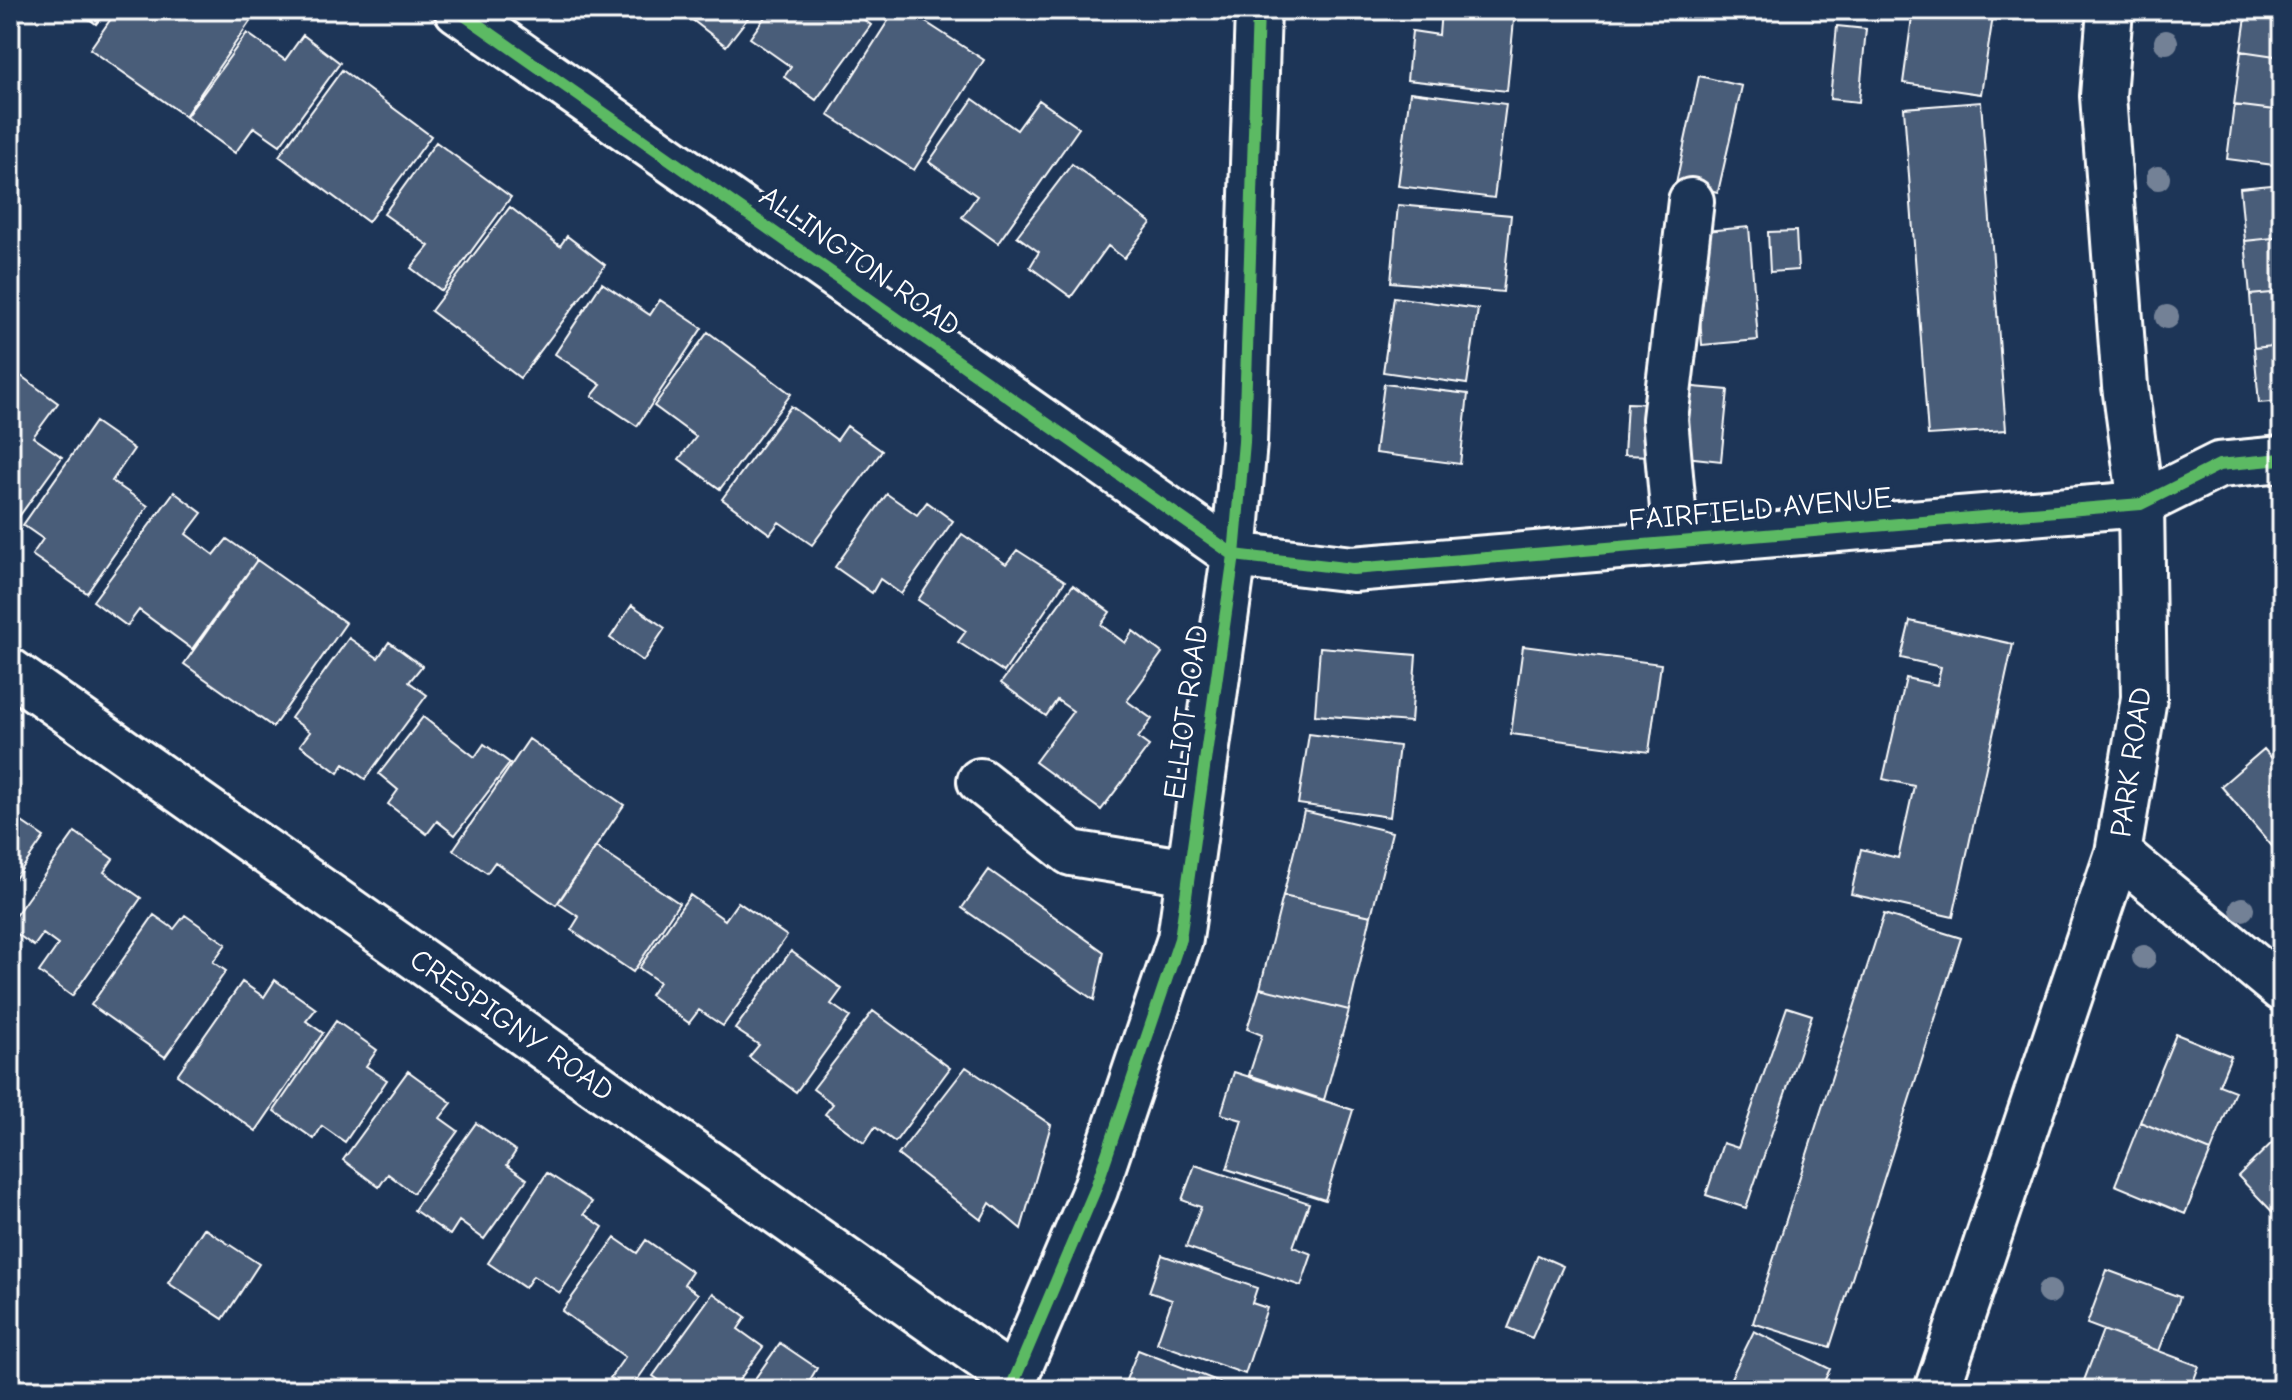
<svg xmlns="http://www.w3.org/2000/svg" width="2292" height="1400" viewBox="0 0 2292 1400" font-family="'Comic Neue',sans-serif">
<style>
.building{fill:#4a5d79;stroke:#fff;stroke-width:2}
.lines{fill:none;stroke-linecap:round;stroke-linejoin:round}
.minor-casing{stroke:#fff;stroke-width:50}
.minor{stroke:#1d3557;stroke-width:44}
.cycleway-casing{stroke:#1d3557;stroke-width:17}
.cycleway{stroke:#5cba63;stroke-width:12}
.tree{fill:#738196}
.labels{text-anchor:middle;dominant-baseline:central;stroke-width:8;stroke-linejoin:round;paint-order:stroke}
.street-label{font-size:30px;fill:#fff;stroke:#1d3557}
</style>
<rect width="100%" height="100%" fill="#1d3557"/>
<filter id="ink" filterUnits="userSpaceOnUse"><feTurbulence type="fractalNoise" baseFrequency=".0125" numOctaves="2"/><feDisplacementMap in="SourceGraphic" scale="16" xChannelSelector="R" yChannelSelector="G"/><feConvolveMatrix kernelMatrix="1 2 1 2 8 2 1 2 1" color-interpolation-filters="sRGB"/></filter>
<g filter="url(#ink)">
<path class="building" d="M77,10H107L96,24Z
M117,10H258L185,116L90,49Z
M689,10H754L726,46L686,15Z
M770,10H851L871,25L816,100L784,77L791,67L750,38Z
M895,10H907L984,60L914,170L828,115Z
M1441,10H1515L1507,91L1407,80L1412,31L1439,35Z
M1913,10H1994L1981,94L1903,83Z
M2247,10H2282V57L2241,51Z
M1837,26L1866,29L1859,102L1830,99Z
M247,33L285,60L303,35L340,63L280,145L254,127L235,153L186,117Z
M2241,51L2282,57V111L2234,105Z
M342,70L431,136L368,222L279,156Z
M1699,76L1742,86L1718,192L1676,183Z
M1410,92L1506,104L1494,198L1398,186Z
M973,99L1017,130L1039,100L1079,128L998,243L962,217L977,196L929,162Z
M1981,102L2006,430L1928,435L1904,108Z
M2234,105L2282,111V166L2227,159Z
M436,142L511,197L442,291L411,268L429,246L384,214Z
M1072,164L1151,223L1124,258L1108,246L1071,297L1030,267L1039,252L1017,236Z
M2282,184V237L2245,241L2240,188Z
M1398,205L1511,215L1503,292L1391,282Z
M510,207L560,246L567,236L605,265L520,378L431,311Z
M1749,227L1758,340L1702,345L1694,232Z
M1796,231L1798,270L1770,272L1768,232Z
M2282,237V292L2250,295L2245,241Z
M602,283L650,315L660,300L702,328L637,426L592,396L601,385L555,354Z
M2282,292V345L2254,348L2250,295Z
M1394,297L1478,309L1467,384L1383,372Z
M708,332L791,394L720,489L679,459L696,437L654,406Z
M2282,345V401L2259,403L2254,348Z
M17,373L58,403L33,437L62,457L13,525L10,523V383Z
M1384,384L1468,394L1460,464L1375,453Z
M1682,386L1728,390L1721,461L1676,456Z
M1627,403L1655,404L1653,456L1624,455Z
M791,406L837,440L847,426L882,451L812,545L779,522L770,534L722,499Z
M95,422L134,449L112,481L148,506L87,593L32,555L43,539L23,525Z
M174,492L202,513L186,534L214,555L227,539L257,560L192,649L139,610L127,626L93,601Z
M887,494L917,515L927,502L953,521L901,594L880,579L872,593L835,567Z
M2277,532H2282V586H2279Z
M962,534L1006,564L1017,550L1065,581L1004,672L958,642L966,631L918,600Z
M257,560L346,623L273,727L184,664Z
M1073,585L1110,612L1101,625L1125,643L1133,631L1162,653L1127,701L1152,719L1138,738L1149,746L1101,810L1035,762L1073,711L1057,700L1046,716L1001,683Z
M2279,586H2282V642L2281,643Z
M632,605L665,628L643,661L610,638Z
M1910,621L2013,644L1953,917L1851,894L1861,849L1898,858L1914,786L1883,779L1906,678L1937,685L1941,667L1901,658Z
M349,638L378,658L389,642L422,666L409,682L427,695L365,779L344,764L338,773L300,745L310,732L291,718Z
M1523,646L1661,664L1649,752L1511,734Z
M1320,647L1416,655L1411,722L1315,715Z
M423,717L475,757L484,744L510,763L455,835L437,821L427,834L388,804L398,790L379,774Z
M1309,734L1399,746L1390,817L1298,804Z
M529,739L624,805L556,905L495,862L487,873L453,850Z
M2264,749L2282,770V858L2221,786Z
M1304,811L1392,832L1371,916L1283,896Z
M10,814L44,837L10,886Z
M75,832L113,859L104,872L141,898L72,996L39,972L58,945L43,934L34,946L10,929V923Z
M596,847L679,903L633,972L571,930L579,917L558,903Z
M989,870L1104,952L1094,1000L962,908Z
M690,895L725,920L738,902L787,936L723,1026L699,1010L689,1023L650,995L659,982L639,968Z
M1283,896L1371,916L1349,1010L1260,988Z
M1884,914L1961,938L1830,1347L1753,1323Z
M154,915L174,929L185,915L226,944L213,962L226,971L165,1057L91,1005Z
M791,951L842,989L831,1004L850,1017L796,1092L749,1057L759,1045L735,1029Z
M275,980L316,1009L306,1021L323,1033L256,1131L177,1075L242,982L264,997Z
M1260,988L1349,1010L1324,1100L1249,1075L1262,1035L1247,1029Z
M1787,1007L1812,1015L1746,1208L1706,1195L1723,1143L1738,1148Z
M873,1011L950,1068L895,1142L875,1127L864,1143L825,1114L833,1104L813,1089Z
M336,1021L377,1050L366,1066L387,1080L345,1142L322,1126L314,1139L274,1111Z
M2176,1034L2231,1056L2219,1085L2235,1091L2211,1151L2140,1122Z
M966,1067L1051,1125L1021,1229L990,1203L981,1220L898,1155Z
M408,1071L452,1103L440,1118L458,1131L413,1193L388,1174L379,1187L343,1160Z
M1234,1072L1353,1110L1325,1200L1227,1169L1242,1120L1221,1114Z
M2140,1122L2211,1151L2185,1214L2115,1185Z
M476,1123L516,1151L507,1165L527,1179L484,1239L459,1221L450,1235L414,1210Z
M2282,1133V1222L2238,1176Z
M1195,1165L1309,1203L1293,1247L1312,1254L1301,1286L1186,1247L1201,1207L1182,1200Z
M547,1173L592,1202L584,1214L603,1227L560,1293L533,1276L525,1288L488,1263Z
M204,1228L259,1264L223,1319L168,1283Z
M615,1238L637,1253L646,1240L692,1272L684,1284L698,1294L630,1390L610,1378L625,1357L562,1311Z
M1162,1255L1257,1288L1252,1303L1267,1308L1245,1374L1157,1343L1172,1300L1149,1292Z
M1538,1255L1563,1266L1532,1338L1508,1328Z
M2107,1270L2180,1297L2159,1351L2087,1324Z
M713,1293L746,1317L738,1329L763,1347L732,1390H708L695,1381L689,1390H673L653,1376Z
M2103,1330L2199,1366L2190,1390H2093L2082,1386Z
M1754,1331L1830,1369L1820,1390H1725Z
M780,1343L817,1368L810,1380L824,1390H747Z
M1138,1350L1220,1382L1217,1390H1122Z"/>
<g class="lines">
<g class="minor-casing">
<path id="minor" d="M457,10L1234,555L1353,569L2141,504L2219,465L2282,459
M1676,542L1665,419L1691,201
M10,671L1014,1379
M980,781L1071,853L1189,872
M2118,853L2282,989
M1010,1390L1095,1190L1180,939L1234,555L1244,442L1258,10
M1937,1390L2118,853L2144,698L2141,504L2125,386L2103,96L2110,10"/>
</g>
<use href="#minor" class="minor"/>
<g class="cycleway-casing">
<path id="cycleway" d="M457,10L1234,555L1353,569L2141,504L2219,465L2282,459
M1010,1390L1095,1190L1180,939L1234,555L1244,442L1258,10"/>
</g>
<use href="#cycleway" class="cycleway"/>
</g>
<g class="tree">
<circle cx="2166" cy="42" r="12"/>
<circle cx="2158" cy="178" r="12"/>
<circle cx="2167" cy="317" r="12"/>
<circle cx="2242" cy="909" r="12"/>
<circle cx="2144" cy="957" r="12"/>
<circle cx="2049" cy="1292" r="12"/>
</g>
</g>
<g class="labels">
<g class="street-label">
<text transform="translate(860 261) rotate(35)">ALLINGTON ROAD</text>
<text transform="translate(1760 509) rotate(-5)">FAIRFIELD AVENUE</text>
<text transform="translate(1186 712) rotate(-82)">ELLIOT ROAD</text>
<text transform="translate(2131 762) rotate(-82)">PARK ROAD</text>
<text transform="translate(512 1025) rotate(35)">CRESPIGNY ROAD</text>
</g>
</g>
<rect width="2292" height="1400" fill="none" stroke="#1d3557" stroke-width="40"/>
<rect x="20" y="20" width="2252" height="1360" fill="none" stroke="#fff" stroke-width="3" filter="url(#ink)"/>
</svg>
